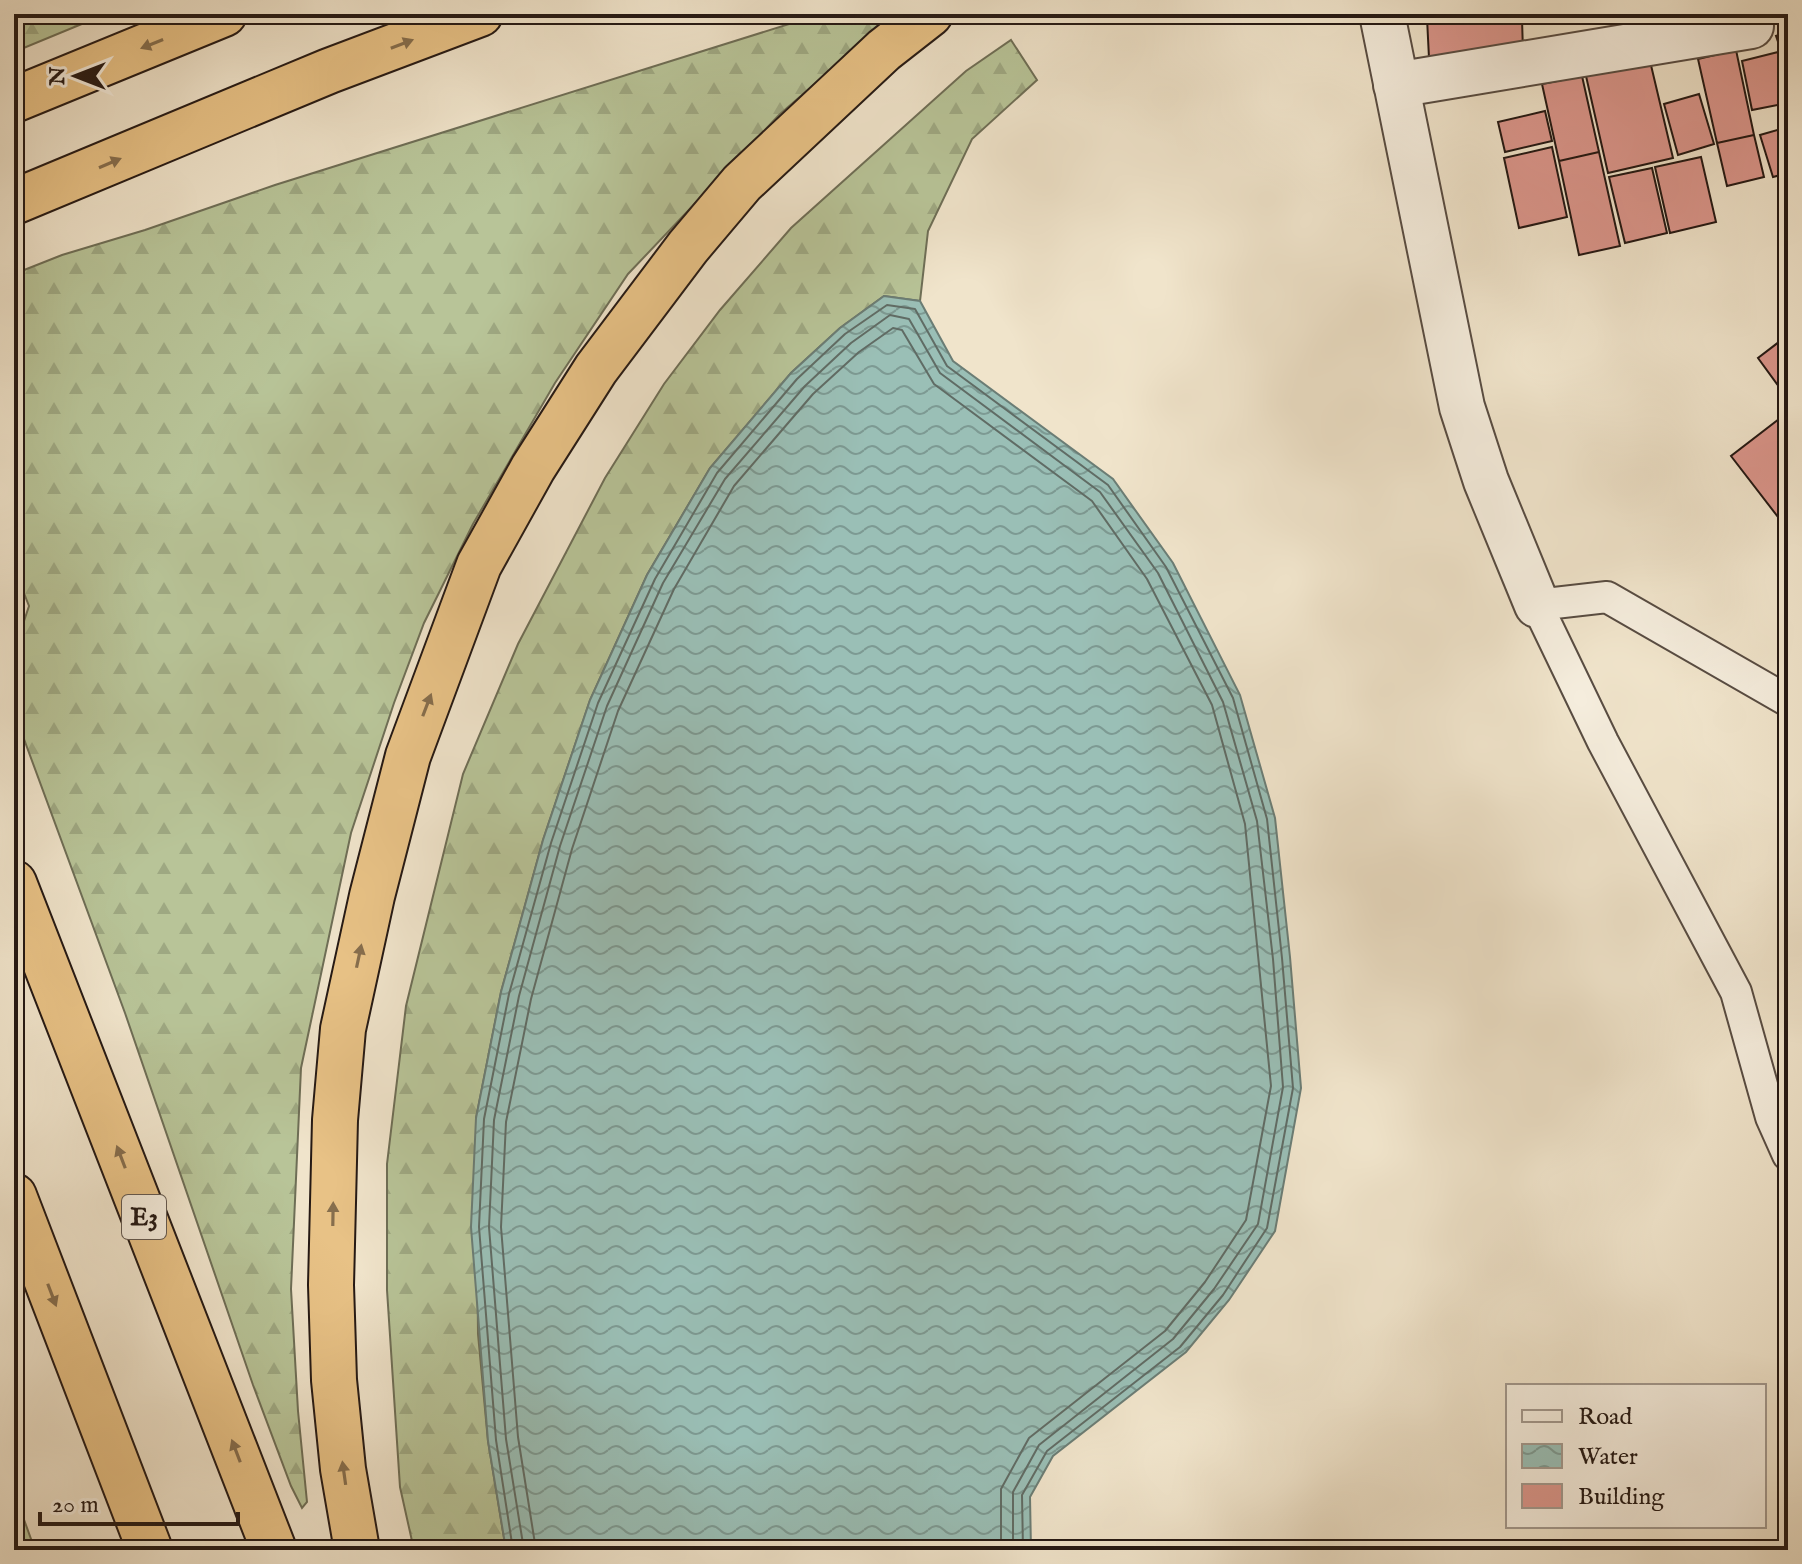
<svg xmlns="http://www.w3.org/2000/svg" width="1802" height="1564" viewBox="0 0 1802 1564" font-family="'IM FELL English',serif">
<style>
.forest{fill:url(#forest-firs);stroke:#6e6e56;stroke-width:2}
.water{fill:url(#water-waves);stroke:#6b7d75;stroke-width:2}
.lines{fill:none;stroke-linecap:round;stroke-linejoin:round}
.shore{stroke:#606c65;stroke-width:2}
.building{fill:#db968c;stroke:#251914;stroke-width:2}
.lane-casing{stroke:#584c42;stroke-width:34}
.street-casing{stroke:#584c42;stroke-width:48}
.highway-casing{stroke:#251914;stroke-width:48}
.lane{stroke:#f5eddd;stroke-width:30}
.street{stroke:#f5eddd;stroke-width:44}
.highway{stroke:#e8c286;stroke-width:44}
.oneway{fill:#866e4d}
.labels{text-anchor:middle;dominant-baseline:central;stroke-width:6;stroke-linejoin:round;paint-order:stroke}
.shield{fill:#f5eddd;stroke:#635950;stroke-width:2}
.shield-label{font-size:26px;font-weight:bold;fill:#251914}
</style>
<defs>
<pattern id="forest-firs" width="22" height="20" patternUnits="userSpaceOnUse" patternTransform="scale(2)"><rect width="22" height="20" fill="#b8c498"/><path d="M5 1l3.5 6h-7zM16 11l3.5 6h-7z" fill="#9ea882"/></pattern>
<pattern id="water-waves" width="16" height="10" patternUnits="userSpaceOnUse" patternTransform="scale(2)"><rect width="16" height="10" fill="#9abfb6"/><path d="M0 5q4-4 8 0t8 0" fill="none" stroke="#7d9a93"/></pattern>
</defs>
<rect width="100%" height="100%" fill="#f0e4cb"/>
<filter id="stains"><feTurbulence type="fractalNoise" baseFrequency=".0025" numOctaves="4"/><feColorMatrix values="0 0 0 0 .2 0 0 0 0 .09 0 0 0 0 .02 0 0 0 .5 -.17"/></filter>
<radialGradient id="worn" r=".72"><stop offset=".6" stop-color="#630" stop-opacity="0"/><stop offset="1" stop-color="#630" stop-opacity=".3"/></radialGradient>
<path class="forest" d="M14,14H106L14,52Z
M821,14H895L779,115L628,274L555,383L473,524L424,623L394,703L351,833L301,1068L291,1289L298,1411L307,1502L302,1508L291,1486L253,1385L125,1013L14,712V651L29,606L14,568V274L62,255L145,230L275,185Z
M1011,40L1037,80L972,139L928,231L920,301L884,296L840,328L791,373L710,468L647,575L590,700L543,840L501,992L476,1118L478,1334L488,1441L506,1550H414L400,1487L387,1290V1164L406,1006L463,774L518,644L605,478L664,384L720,310L791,228L966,71Z
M14,1492L35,1550H14Z"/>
<path class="water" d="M884,296L920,301L953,361L1113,479L1173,563L1240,695L1275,818L1290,957L1301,1088L1275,1231L1229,1300L1186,1352L1053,1456L1030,1497L1031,1550H506L488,1441L471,1227L476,1118L501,992L543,840L590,700L647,575L710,468L791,373L840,328Z"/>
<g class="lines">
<path class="shore" d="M513,1550L496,1440L479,1227L484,1119L509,994L551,843L598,703L655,579L717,473L797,379L845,334L887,305L915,309L947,366L1108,485L1166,567L1233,698L1267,819L1282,958L1293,1088L1267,1228L1223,1295L1180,1347L1047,1451L1022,1495L1023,1550
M524,1550L506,1439L489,1227L494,1120L519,996L560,846L607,706L663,583L725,479L805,386L851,343L890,315L909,319L940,373L1100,492L1158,573L1223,702L1257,821L1273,959L1283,1087L1258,1224L1214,1289L1173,1339L1039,1445L1013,1492V1550
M536,1550L518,1437L501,1227L506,1122L531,999L572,849L618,711L674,589L734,486L813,394L859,352L893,328L902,330L934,384L1092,501L1147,579L1212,705L1245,824L1271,1086L1246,1220L1205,1282L1165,1331L1029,1438L1001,1489V1550"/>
</g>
<path class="building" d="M1413,14H1552V17L1522,19L1523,52L1429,58L1427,18L1414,19Z
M1788,32V71L1776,36Z
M1736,50L1754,135L1717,143L1698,59Z
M1778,52L1788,103L1752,110L1742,61Z
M1650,61L1673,158L1608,173L1586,76Z
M1582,76L1599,152L1559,161L1542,84Z
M1699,94L1714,144L1678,155L1664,104Z
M1545,111L1552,141L1505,152L1498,122Z
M1788,127V173L1773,177L1760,135Z
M1754,135L1764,177L1727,186L1717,143Z
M1552,147L1567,217L1519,228L1504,158Z
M1599,152L1620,246L1579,255L1559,161Z
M1701,157L1716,222L1670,233L1655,167Z
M1652,168L1667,233L1625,243L1609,177Z
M1788,335V376L1777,384L1758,358Z
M1788,412V530L1731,456Z"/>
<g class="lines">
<g class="lane-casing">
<path id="lane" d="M1788,701L1607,597L1537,605L1603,742L1736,992L1771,1117L1788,1155"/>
</g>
<g class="street-casing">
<path id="street" d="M1382,14L1462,407L1486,481L1537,605
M1396,85L1751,26"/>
</g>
<g class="highway-casing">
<path id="highway" d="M14,100L224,14
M14,202L329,71L480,14
M14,883L274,1550
M14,1196L150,1550
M357,1550L343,1469L334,1380L331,1285L335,1120L343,1029L372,896L408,756L479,565L533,468L596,369L688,247L742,183L884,50L930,14"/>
</g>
<use href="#lane" class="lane"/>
<use href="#street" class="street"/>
<use href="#highway" class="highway"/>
</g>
<defs><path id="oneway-solid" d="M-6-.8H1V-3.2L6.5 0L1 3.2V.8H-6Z" transform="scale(2)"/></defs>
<g class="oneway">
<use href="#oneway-solid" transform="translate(152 44) rotate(158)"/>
<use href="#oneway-solid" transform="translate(402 44) rotate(-21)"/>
<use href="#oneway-solid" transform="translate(110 163) rotate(-23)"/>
<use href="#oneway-solid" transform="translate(427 705) rotate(-69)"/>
<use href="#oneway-solid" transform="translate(359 956) rotate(-78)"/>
<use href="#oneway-solid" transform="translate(121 1157) rotate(-111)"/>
<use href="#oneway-solid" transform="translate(333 1214) rotate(-89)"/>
<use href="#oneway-solid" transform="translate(52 1295) rotate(69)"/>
<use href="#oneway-solid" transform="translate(236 1451) rotate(-111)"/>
<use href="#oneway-solid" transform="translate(344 1473) rotate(-98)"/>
</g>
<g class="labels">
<rect class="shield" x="122" y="1195" width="44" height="44" rx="6"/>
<g class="shield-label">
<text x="144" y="1217">E3</text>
</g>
</g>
<rect width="1802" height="1564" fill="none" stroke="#f0e4cb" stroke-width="48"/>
<rect x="16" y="16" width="1770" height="1532" fill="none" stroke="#251914" stroke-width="4"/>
<rect x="24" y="24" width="1754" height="1516" fill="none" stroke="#251914" stroke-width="2"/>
<rect x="1506" y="1384" width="260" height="144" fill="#f5eddd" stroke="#a2988d" stroke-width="2"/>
<rect x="1522" y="1410" width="40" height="12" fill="#f5eddd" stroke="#a2988d" stroke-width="2"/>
<text x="1578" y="1424" font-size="24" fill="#251914">Road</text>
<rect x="1522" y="1444" width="40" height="24" fill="url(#water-waves)" stroke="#a2988d" stroke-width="2"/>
<text x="1578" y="1464" font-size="24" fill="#251914">Water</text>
<rect x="1522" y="1484" width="40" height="24" fill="#db968c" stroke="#a2988d" stroke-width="2"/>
<text x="1578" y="1504" font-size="24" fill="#251914">Building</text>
<g transform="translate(76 76) rotate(270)" stroke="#f5eddd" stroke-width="6" paint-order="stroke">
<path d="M0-6L14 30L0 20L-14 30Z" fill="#251914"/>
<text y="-12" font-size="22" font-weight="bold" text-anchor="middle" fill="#251914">N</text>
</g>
<path d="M40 1512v12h198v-12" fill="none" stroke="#251914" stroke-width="4"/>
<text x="52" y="1512" font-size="24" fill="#251914" stroke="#f5eddd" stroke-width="6" paint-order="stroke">20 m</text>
<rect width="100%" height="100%" filter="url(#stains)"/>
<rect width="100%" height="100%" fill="url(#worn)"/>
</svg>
